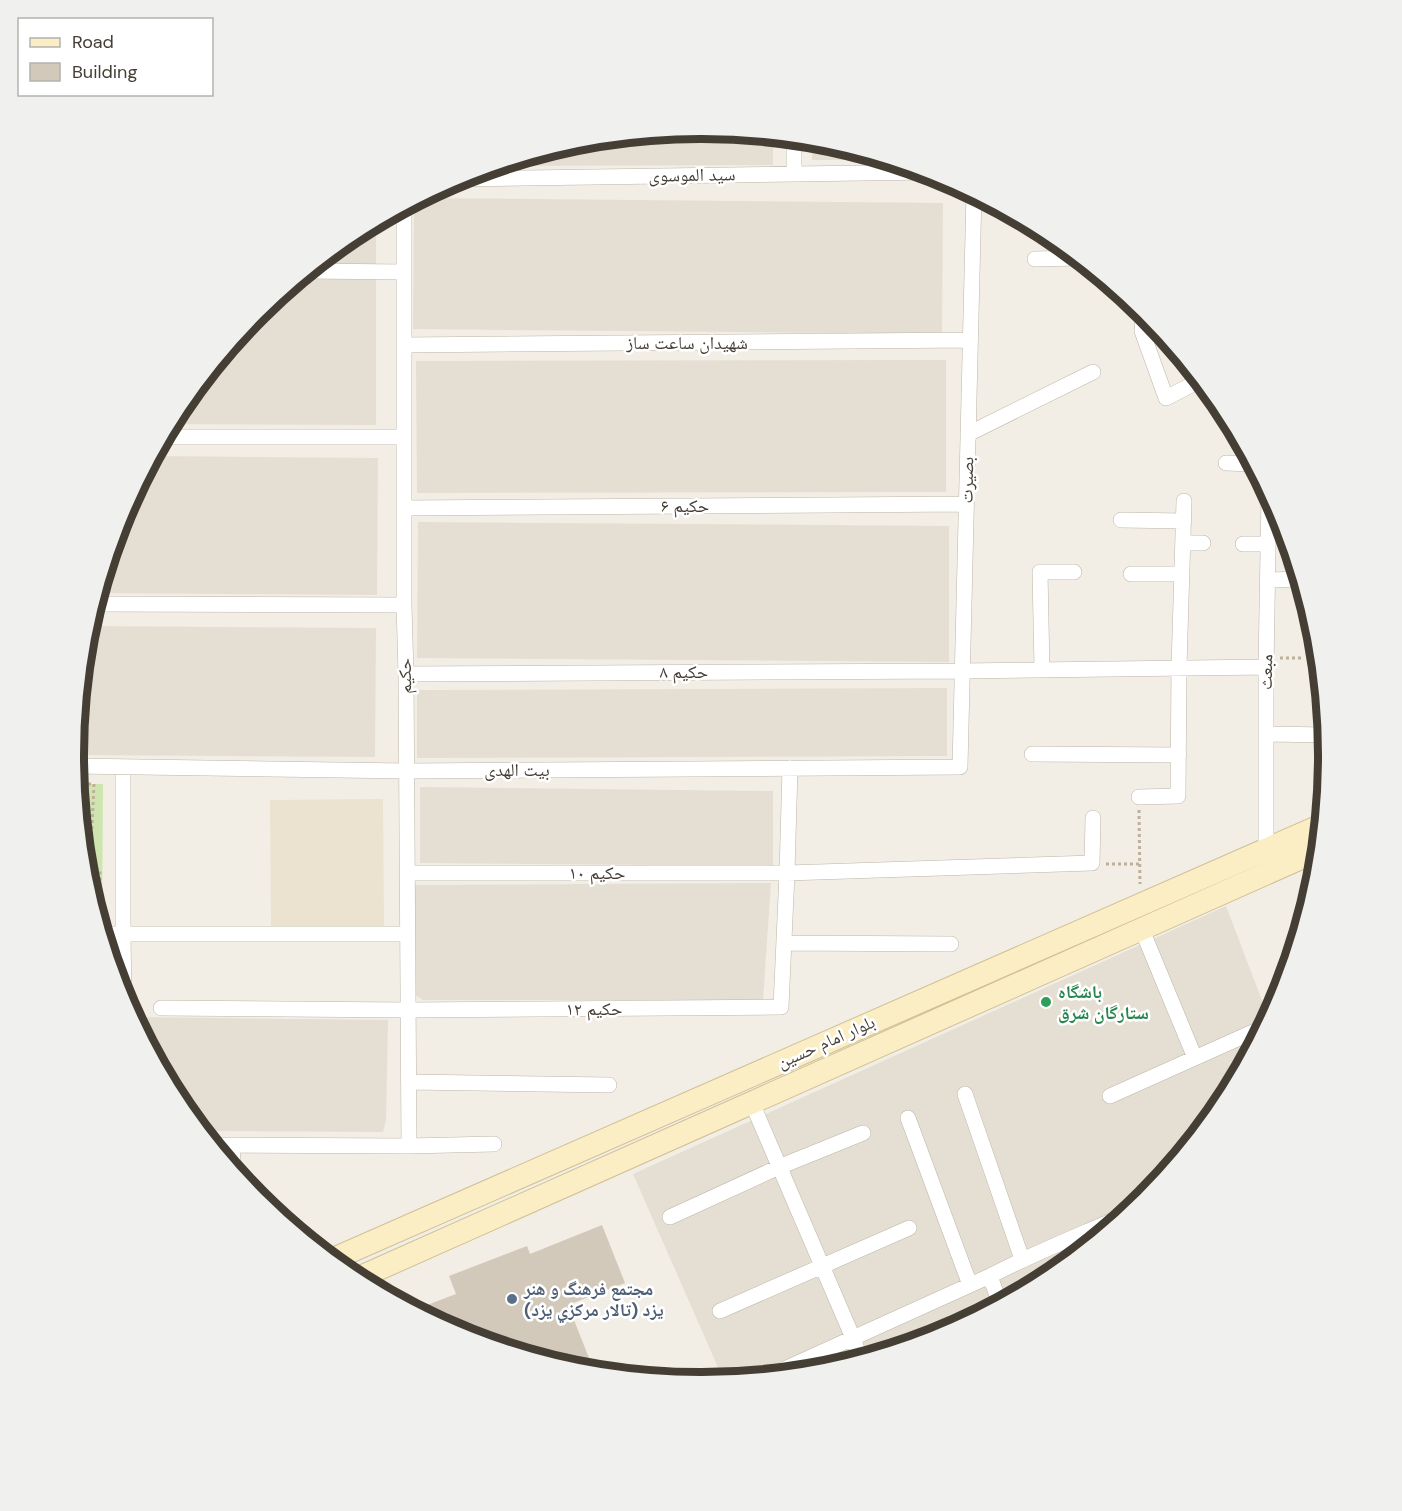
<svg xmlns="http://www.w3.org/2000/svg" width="1402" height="1511" viewBox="0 0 1402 1511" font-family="'DM Sans','Noto Naskh Arabic',sans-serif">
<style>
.residential{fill:#e5dfd3}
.education{fill:#ebe2cf}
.green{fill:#cee5af}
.building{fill:#d3c9bb}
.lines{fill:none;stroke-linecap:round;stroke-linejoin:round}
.minor-casing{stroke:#bdb5a8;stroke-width:16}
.secondary-casing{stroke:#d0c096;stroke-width:24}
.path{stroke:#beb09a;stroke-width:3;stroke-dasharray:3 3;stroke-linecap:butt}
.minor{stroke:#fff;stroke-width:15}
.secondary{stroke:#fceec4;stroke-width:22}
.leisure-dot{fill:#2e9e5b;stroke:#fff;stroke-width:2}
.service-dot{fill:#5c6f8a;stroke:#fff;stroke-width:2}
.labels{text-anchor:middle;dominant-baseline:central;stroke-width:5;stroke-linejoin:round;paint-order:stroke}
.street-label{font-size:18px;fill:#443e35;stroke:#fff}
.leisure-label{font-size:18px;font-weight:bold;fill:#27864d;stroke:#fff;text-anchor:start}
.service-label{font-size:18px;font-weight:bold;fill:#4e5e75;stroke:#fff;text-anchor:start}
.rim{fill:none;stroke:#443e35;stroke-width:8}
</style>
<rect width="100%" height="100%" fill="#f2eee5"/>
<path class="residential" d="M701,128L773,135V165L493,166L579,140Z
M812,139L824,140L888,160H812Z
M420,198L943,203L942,334L413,329L414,201Z
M376,221V425L170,424L179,407L258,312L353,234Z
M946,360V492L417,493L416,361Z
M153,456L378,458L377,595L98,593L121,515Z
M418,522L949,526V662L417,658Z
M88,626L376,628L375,757L74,755L86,633Z
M947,688V756L417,758V690Z
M420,787L773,791V866L420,863Z
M771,883L763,1000H423L415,995L414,885Z
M1226,906L1266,1011L1274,1008L1223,1104L1144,1199L1049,1277L941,1335L823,1371L724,1381L633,1174Z
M133,1017L388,1020L386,1120L383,1132L202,1131L179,1104Z"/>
<path class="education" d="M383,799L384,928H271L270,800Z"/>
<path class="green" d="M76,784H103L102,926H100L85,878Z"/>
<path class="building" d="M602,1225L625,1283L568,1305L595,1373L578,1371L461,1335L414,1310L456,1294L449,1276L527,1246L530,1254Z"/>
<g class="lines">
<g class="minor-casing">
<path id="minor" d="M794,137V174
M455,179L929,172
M404,206V605L406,674L409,1146
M1035,259L1079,258
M307,271L404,272
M1143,310L1142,331L1166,398L1201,380
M404,345L970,340
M968,434L1093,372
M167,437H404
M1226,463L1253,464
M404,508L966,504
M1121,520L1184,521
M1183,543H1203
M1243,544H1268
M1131,574H1182
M1268,580L1300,579
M94,604L404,605
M1317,658H1319
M1042,670L1040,572H1074
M406,674L962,671L1266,667
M1266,734L1326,735
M1032,754L1179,755
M75,766L406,771L960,767L974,193
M123,767V934L124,1001
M1139,797L1178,796L1179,668L1184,501
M1266,849V667L1269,494
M407,873H787L1092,863L1093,818
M1142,930L1195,1058
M103,934H407
M784,943L951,944
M161,1008L408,1010L781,1007L787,873L790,768
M408,1082L609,1085
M965,1094L1022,1259
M1110,1096L1264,1027
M752,1103L853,1338L861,1360
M908,1118L970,1285
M213,1145L409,1146L494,1144
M232,1169L233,1146
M670,1217L779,1167L863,1133
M990,1276L1000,1304
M720,1311L909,1228
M769,1376L990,1276C1034,1253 1080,1235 1125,1215"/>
</g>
<g class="secondary-casing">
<path id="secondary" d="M331,1260L1322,825
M356,1279L1319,850"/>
</g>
<path class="path" d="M1280,658H1303
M76,784H94L90,867H84
M1139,810L1140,884
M82,845L91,846
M1106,864H1140
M90,867L100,870V920"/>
<use href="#minor" class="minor"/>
<use href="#secondary" class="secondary"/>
</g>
<circle class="leisure-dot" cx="1046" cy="1002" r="6"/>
<circle class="service-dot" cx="512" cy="1299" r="6"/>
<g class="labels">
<g class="street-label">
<text transform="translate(692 175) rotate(-1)">سید الموسوی</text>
<text x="687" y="343">شهیدان ساعت ساز</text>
<text transform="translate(967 480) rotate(-89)">بصیرت</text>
<text x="685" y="506">حکیم ۶</text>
<text x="684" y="672">حکیم ۸</text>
<text transform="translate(1266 672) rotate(-89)">مبعث</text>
<text transform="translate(405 676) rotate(-91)">حکیم</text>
<text x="517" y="770">بیت الهدی</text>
<text x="597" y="873">حکیم ۱۰</text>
<text x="594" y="1009">حکیم ۱۲</text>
<text transform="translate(826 1042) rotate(-24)">بلوار امام حسین</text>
</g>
<g class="leisure-label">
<text x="1058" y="992">باشگاه<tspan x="1058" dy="21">ستارگان شرق</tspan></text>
</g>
<g class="service-label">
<text x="524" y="1289">مجتمع فرهنگ و هنر<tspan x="524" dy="21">یزد (تالار مركزي یزد)</tspan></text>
</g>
</g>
<path d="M0 0H1402V1511H0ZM700 139H702A616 616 0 0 1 1318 755V756A616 616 0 0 1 702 1372H700A616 616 0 0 1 84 756V755A616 616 0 0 1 700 139Z" fill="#f0f0ef" fill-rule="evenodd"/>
<path class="rim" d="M700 139H702A616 616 0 0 1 1318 755V756A616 616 0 0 1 702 1372H700A616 616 0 0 1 84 756V755A616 616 0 0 1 700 139Z"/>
<rect x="18" y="18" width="195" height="78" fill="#ffffff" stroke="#b4b2ae" stroke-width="1.5"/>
<rect x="30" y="38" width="30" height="9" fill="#fceec4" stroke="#b4b2ae" stroke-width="1.5"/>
<text x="72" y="48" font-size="18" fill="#443e35">Road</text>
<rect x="30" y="63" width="30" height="18" fill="#d3c9bb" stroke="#b4b2ae" stroke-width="1.5"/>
<text x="72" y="78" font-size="18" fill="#443e35">Building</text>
</svg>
